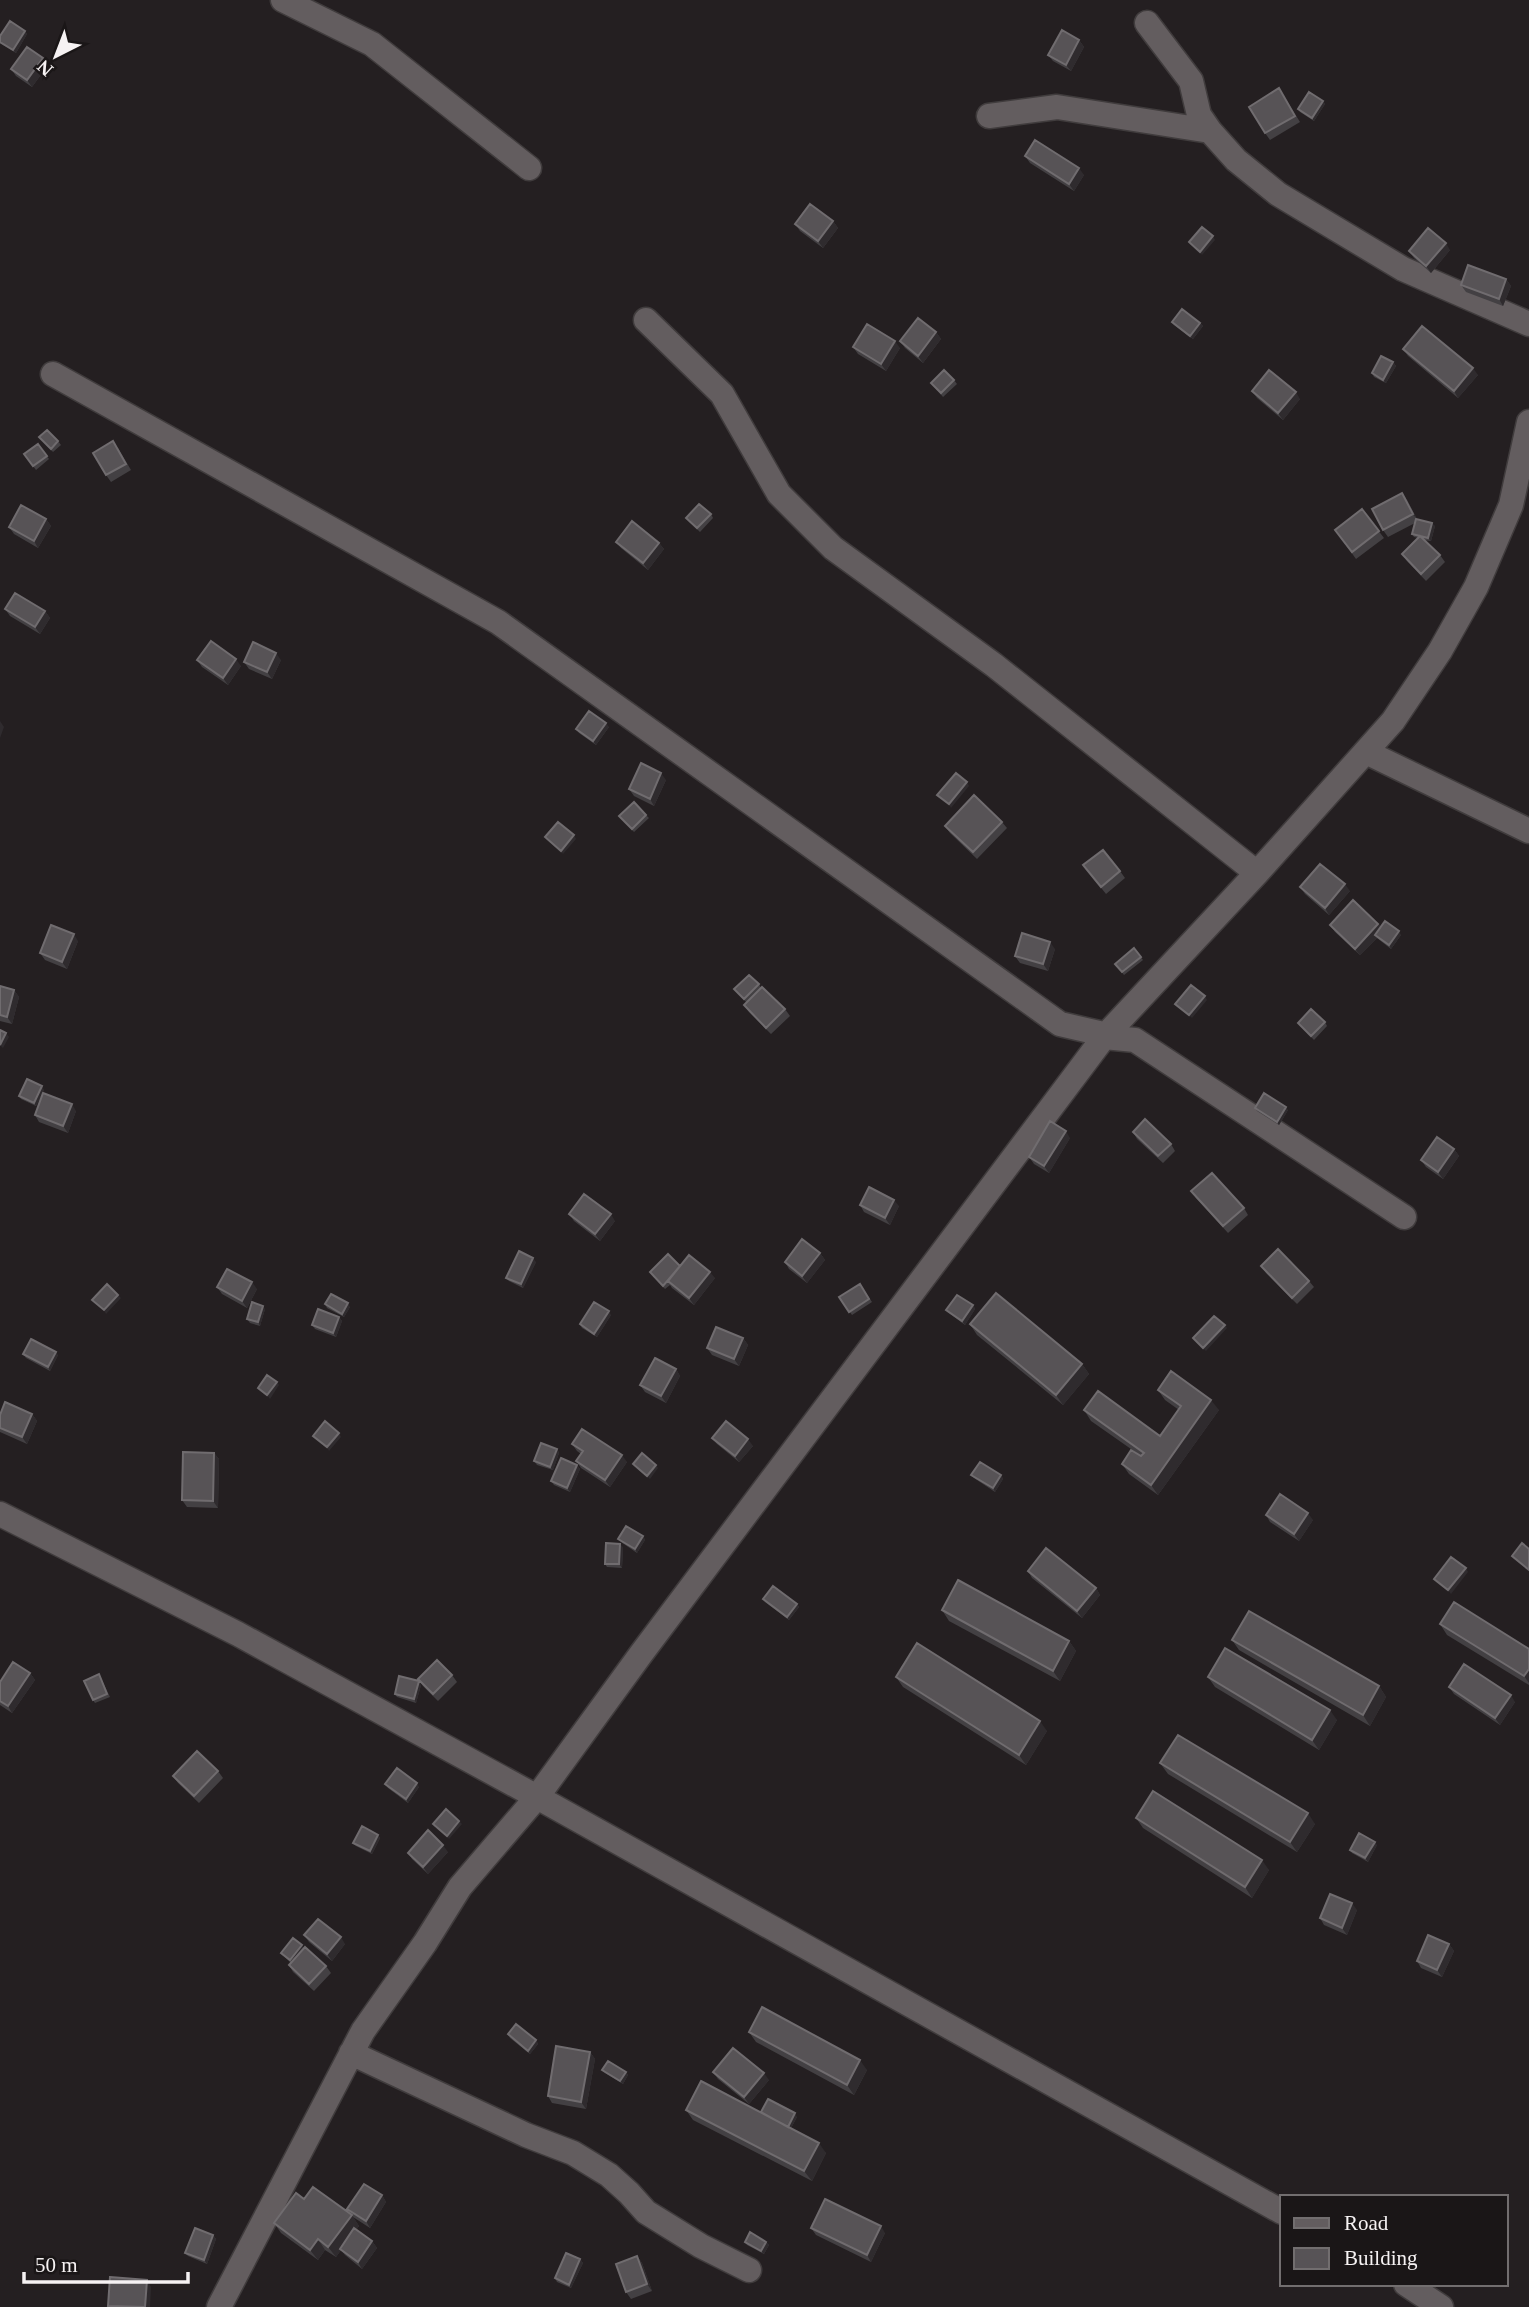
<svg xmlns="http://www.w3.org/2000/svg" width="1529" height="2307" viewBox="0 0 1529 2307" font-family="Georgia,serif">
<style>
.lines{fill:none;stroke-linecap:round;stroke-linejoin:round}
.minor-casing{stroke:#403c3d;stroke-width:27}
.minor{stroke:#635d5f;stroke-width:24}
.wall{fill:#434043}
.shaded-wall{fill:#2f2b2e}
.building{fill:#575356;stroke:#706c6f;stroke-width:2}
</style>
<rect width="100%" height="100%" fill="#241f21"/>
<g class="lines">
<g class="minor-casing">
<path id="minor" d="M283,0L372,44L529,168
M1147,23L1191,81L1199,115L1210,131L1236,160L1278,194L1403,269L1529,324
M989,116L1057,107L1210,131
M646,320L722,394L779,494L833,548L994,665L1257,873
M53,374L498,622L1060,1024L1099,1033L1104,1037L1135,1040L1404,1217
M1366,752L1529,831
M0,1514L238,1634L537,1797L1282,2212
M351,2053L526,2135L573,2153L609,2175L629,2193L646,2212L701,2246L749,2270
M1406,2284L1441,2307
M219,2307L363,2031L425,1943L460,1887L537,1797L641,1654L1104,1037L1257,873L1393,721L1440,651L1476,587L1511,505L1529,422"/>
</g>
<use href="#minor" class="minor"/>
</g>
<path class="wall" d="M25,31L27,34L16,53L0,43V36Z
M1079,40L1084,47L1071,71L1053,61L1048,55Z
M48,65L32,87L16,76L11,69Z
M1279,88L1300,122L1270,140L1265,133Z
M1323,101L1325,104L1314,121L1300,112L1298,109Z
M1025,156L1084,175L1074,191L1030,163Z
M833,221L838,228L823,248L800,231L795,224Z
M1450,250L1431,273L1414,258L1409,251Z
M1506,279L1511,286L1503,306L1466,292L1461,285Z
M1172,322L1200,323L1203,326L1193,339L1174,325Z
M936,332L941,339L923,363L905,348L900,341Z
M853,347L900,348L886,371L858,354Z
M1403,349L1478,375L1458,398L1408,356Z
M1393,362L1396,366L1386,383L1374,377L1372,373Z
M954,380L957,384L943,397L931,383Z
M1252,391L1300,399L1283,420L1257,398Z
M39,437L58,441L61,445L53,452Z
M38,444L49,459L36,470L24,454Z
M118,448L131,470L111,482L106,475Z
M1402,493L1407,500L1417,519L1435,526L1431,541L1424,540L1440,555L1445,562L1426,581L1407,561L1402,554L1418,538L1414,537L1412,534L1415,523L1388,537L1383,530Z
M1362,509L1384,538L1356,559L1335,530Z
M711,514L713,518L700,532L686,518Z
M46,519L51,526L38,548L14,534L9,527Z
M616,542L659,543L664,549L648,570L621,548Z
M5,609L45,611L50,618L40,634L10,616Z
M197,660L241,666L228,685L202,667Z
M281,660L272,679L249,669L244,662Z
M609,727L596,745L579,733L576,729Z
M666,780L654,806L634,796L629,789Z
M646,815L649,818L634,832L619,816Z
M1002,822L1007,828L977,859L950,833L945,826Z
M1083,865L1120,871L1125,878L1106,894Z
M1300,887L1350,891L1329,915L1305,894Z
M1378,924L1381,927L1401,935L1391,949L1377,938L1360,955L1335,932L1330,925Z
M78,941L67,969L45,960L40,953Z
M1134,948L1143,960L1124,975L1115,964Z
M1055,949L1048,971L1020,963L1015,956Z
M759,984L761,988L785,1009L790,1016L771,1034L749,1012L744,1005L747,1003L734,989Z
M0,986L14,990L19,997L12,1024L0,1021Z
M1325,1022L1327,1026L1314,1040L1298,1023Z
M44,1090L36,1106L21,1099L19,1096Z
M1255,1108L1288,1110L1279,1125L1257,1111Z
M76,1111L68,1133L39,1122L35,1115Z
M1133,1132L1171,1144L1175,1151L1163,1163L1137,1139Z
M1070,1138L1049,1173L1034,1164L1029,1157Z
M1454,1149L1459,1156L1443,1179L1426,1167L1421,1160Z
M1191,1191L1244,1208L1248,1215L1228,1233L1196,1198Z
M860,1205L899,1206L890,1225L864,1212Z
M569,1214L615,1221L600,1241L574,1221Z
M820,1253L825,1260L807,1283L789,1269L785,1262Z
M536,1262L523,1288L509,1281L506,1278Z
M680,1266L715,1278L694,1305L672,1288L670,1285L665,1289L650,1272Z
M1261,1266L1309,1281L1314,1287L1297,1304L1266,1273Z
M860,1284L872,1302L852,1315L839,1297Z
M217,1287L257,1289L247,1308L222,1294Z
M325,1304L350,1307L344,1317L327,1308Z
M973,1305L975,1309L965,1325L949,1313L946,1310Z
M265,1309L260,1326L250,1323L247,1319Z
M611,1315L597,1337L582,1328L580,1324Z
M339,1317L342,1321L336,1337L315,1329L312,1325Z
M970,1324L1082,1364L1089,1374L1063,1405L977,1335Z
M743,1338L748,1345L739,1366L712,1355L707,1348Z
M23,1354L58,1355L50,1371L26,1358Z
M676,1369L680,1376L666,1403L645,1392L640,1385Z
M1158,1390L1219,1410L1158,1495L1129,1474L1122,1464L1141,1456L1091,1421L1084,1410L1160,1436L1179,1410L1165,1400Z
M32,1414L37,1421L27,1444L0,1432V1415Z
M712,1438L753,1446L739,1462L717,1444Z
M572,1444L627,1462L610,1487L581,1468L576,1461L581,1454L577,1451Z
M557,1449L559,1453L553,1470L537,1465L534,1461Z
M214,1453L219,1459L218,1508L187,1507L182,1500Z
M577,1465L580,1469L570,1492L554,1485L551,1481Z
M971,1475H1001L1003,1479L995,1492L974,1478Z
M1266,1515L1313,1520L1299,1541L1270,1522Z
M643,1536L645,1540L637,1553L621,1542L618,1539Z
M623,1547L622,1568L607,1567L605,1564Z
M1028,1571L1096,1588L1100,1595L1082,1618L1032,1578Z
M763,1599L797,1604L799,1607L789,1620L765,1602Z
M942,1610L1069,1641L1076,1651L1060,1681L949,1621Z
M1440,1624L1529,1649V1685L1447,1635Z
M1232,1640L1379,1686L1386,1697L1370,1726L1239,1650Z
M30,1673L35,1680L12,1713L0,1705V1682Z
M99,1674L110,1697L95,1703L93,1700Z
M452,1675L457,1682L438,1701L423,1686L418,1679Z
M896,1677L1047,1731L1026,1765L903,1687Z
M1208,1677L1337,1720L1319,1750L1215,1687Z
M421,1685L416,1703L397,1697L395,1694Z
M1449,1687L1515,1702L1500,1725L1454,1694Z
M1160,1763L1315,1824L1297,1852L1168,1774Z
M218,1771L223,1778L199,1803L178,1783L173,1776Z
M385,1784L419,1787L408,1803L388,1788Z
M1136,1818L1269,1870L1252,1898L1143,1828Z
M378,1835L380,1838L372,1854L356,1846L353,1843Z
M1377,1845L1368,1862L1352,1853L1350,1850Z
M448,1852L428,1874L412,1859L408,1853Z
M1357,1910L1347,1935L1324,1925L1320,1918Z
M304,1935L345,1944L332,1961L309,1942Z
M1449,1944L1454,1951L1442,1977L1421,1968L1417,1961Z
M304,1948L326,1966L331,1973L314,1991L293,1972L289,1965L291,1963L281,1953Z
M749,2032L867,2070L854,2095L756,2042Z
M508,2034L536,2040L538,2044L530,2054L510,2038Z
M590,2052L595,2059L586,2109L552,2103L548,2096Z
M602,2070L626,2072L628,2075L623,2084L605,2073Z
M713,2072L769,2080L749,2104L718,2079Z
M686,2110L761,2113L797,2117L791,2128L826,2153L812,2181L693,2120Z
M382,2195L386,2202L370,2228L353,2217L359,2226L356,2230L372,2241L377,2248L362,2269L345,2255L341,2250L336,2257L325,2250L318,2260L281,2233L274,2223L304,2199L351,2214L347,2209Z
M811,2228L885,2233L871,2262L816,2235Z
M213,2235L216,2239L207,2264L188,2256L185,2253Z
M745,2242H766L769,2245L764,2254L747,2245Z
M637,2256L642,2263L652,2291L631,2299L626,2292Z
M580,2259L583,2263L571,2288L557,2282L555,2278Z"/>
<path class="shaded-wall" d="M25,31L27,34L16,53L13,50Z
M1079,40L1084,47L1071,71L1066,65Z
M43,58L48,65L32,87L27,80Z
M1323,101L1325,104L1314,121L1312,118Z
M1079,168L1084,175L1074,191L1069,184Z
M833,221L838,228L823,248L818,241Z
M1213,236L1215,240L1202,255L1200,252Z
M1446,243L1450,250L1431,273L1426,266Z
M1506,279L1511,286L1503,306L1499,299Z
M1200,323L1203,326L1193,339L1190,336Z
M936,332L941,339L923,363L918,356Z
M895,341L900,348L886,371L881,364Z
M1393,362L1396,366L1386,383L1383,380Z
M1473,368L1478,375L1458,398L1454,391Z
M1296,392L1300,399L1283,420L1278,413Z
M1402,493L1407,500L1418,521L1413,514Z
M46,519L51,526L38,548L34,541Z
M1432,523L1435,526L1431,541L1428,538Z
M659,543L664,549L648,570L643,563Z
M45,611L50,618L40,634L35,627Z
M276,653L281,660L272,679L267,672Z
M236,659L241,666L228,685L223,678Z
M0,721L4,727L0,738Z
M606,723L609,727L596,745L593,741Z
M661,773L666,780L654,806L650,799Z
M967,782L969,786L951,808L949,804Z
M574,835L576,839L563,854L561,851Z
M1345,884L1350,891L1329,915L1325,908Z
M1378,924L1383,931L1375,935L1377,938L1360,955L1355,949Z
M1399,931L1401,935L1391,949L1389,945Z
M74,934L78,941L67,969L62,962Z
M1050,942L1055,949L1048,971L1043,964Z
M14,990L19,997L12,1024L7,1017Z
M1205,996L1207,1000L1192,1018L1189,1015Z
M6,1033L9,1037L3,1048L0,1045Z
M42,1086L44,1090L36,1106L34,1103Z
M72,1104L76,1111L68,1133L63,1126Z
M1286,1107L1288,1110L1279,1125L1277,1122Z
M1066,1131L1070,1138L1049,1173L1044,1166Z
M1454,1149L1459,1156L1443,1179L1438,1172Z
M894,1200L899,1206L890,1225L885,1218Z
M611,1214L615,1221L600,1241L595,1234Z
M820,1253L825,1260L807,1283L802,1276Z
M533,1258L536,1262L523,1288L521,1284Z
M710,1272L715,1278L694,1305L689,1298Z
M252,1282L257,1289L247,1308L242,1301Z
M118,1295L121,1298L106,1314L104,1310Z
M348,1303L350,1307L344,1317L342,1314Z
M973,1305L975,1309L965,1325L962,1321Z
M263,1306L265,1309L260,1326L258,1322Z
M609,1311L611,1315L597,1337L594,1334Z
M339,1317L342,1321L336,1337L333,1333Z
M1225,1325L1227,1328L1206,1351L1203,1348Z
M743,1338L748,1345L739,1366L734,1359Z
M56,1352L58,1355L50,1371L48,1367Z
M1082,1364L1089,1374L1063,1405L1056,1395Z
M676,1369L680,1376L666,1403L661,1396Z
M277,1382L279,1385L270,1399L267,1395Z
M1211,1400L1219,1410L1158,1495L1151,1485Z
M32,1414L37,1421L27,1444L22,1437Z
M339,1433L341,1437L329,1451L327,1447Z
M748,1439L753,1446L739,1462L735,1456Z
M557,1449L559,1453L553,1470L550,1467Z
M214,1453L219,1459L218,1508L213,1501Z
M622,1455L627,1462L610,1487L605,1480Z
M577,1465L580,1469L570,1492L567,1488Z
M656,1465L658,1468L650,1479L647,1476Z
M1001,1475L1003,1479L995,1492L993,1488Z
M1308,1513L1313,1520L1299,1541L1294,1534Z
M643,1536L645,1540L637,1553L635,1549Z
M620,1544L623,1547L622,1568L619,1564Z
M1466,1568L1468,1572L1451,1594L1448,1590Z
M1096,1588L1100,1595L1082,1618L1077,1611Z
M797,1604L799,1607L789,1620L787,1617Z
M1069,1641L1076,1651L1060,1681L1053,1671Z
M1529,1669V1683L1524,1676Z
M30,1673L35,1680L12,1713L8,1706Z
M419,1681L421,1685L416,1703L414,1699Z
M1379,1686L1386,1697L1370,1726L1363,1715Z
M1511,1695L1515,1702L1500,1725L1495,1718Z
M1330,1710L1337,1720L1319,1750L1312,1740Z
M1040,1721L1047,1731L1026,1765L1019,1755Z
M417,1783L419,1787L408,1803L406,1799Z
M1308,1813L1315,1824L1297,1852L1290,1842Z
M459,1821L462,1824L449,1839L447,1836Z
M378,1835L380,1838L372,1854L370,1851Z
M1375,1842L1377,1845L1368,1862L1365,1858Z
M443,1845L448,1852L428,1874L423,1867Z
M1262,1860L1269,1870L1252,1898L1245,1887Z
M1352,1903L1357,1910L1347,1935L1342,1928Z
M341,1937L345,1944L332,1961L327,1954Z
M1449,1944L1454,1951L1442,1977L1437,1970Z
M302,1945L304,1949L292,1964L290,1960Z
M536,2040L538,2044L530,2054L528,2051Z
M590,2052L595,2059L586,2109L581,2102Z
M860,2060L867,2070L854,2095L847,2085Z
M626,2072L628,2075L623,2084L620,2081Z
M764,2073L769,2080L749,2104L744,2097Z
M795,2113L797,2117L790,2130L788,2127Z
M819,2143L826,2153L812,2181L804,2171Z
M382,2195L386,2202L370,2228L366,2221Z
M352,2215L359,2226L336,2257L328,2247Z
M881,2226L885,2233L871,2262L867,2255Z
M213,2235L216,2239L207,2264L204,2260Z
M318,2239L325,2250L318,2260L310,2250Z
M372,2241L377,2248L362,2269L358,2262Z
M766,2242L769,2245L764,2254L761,2251Z
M637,2256L642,2263L652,2291L647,2284Z
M580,2259L583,2263L571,2288L569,2285Z
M147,2280L151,2287L150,2307H145Z"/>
<path class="building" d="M10,21L25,31L13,50L0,42V36Z
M1062,30L1079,40L1066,65L1048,55Z
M27,47L43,58L27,80L11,69Z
M1279,88L1295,116L1265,133L1249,107Z
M1309,92L1323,101L1312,118L1298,109Z
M1035,140L1079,168L1069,184L1025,156Z
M810,204L833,221L818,241L795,224Z
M1202,227L1213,236L1200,252L1189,242Z
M1428,228L1446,243L1426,266L1409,251Z
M1468,265L1506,279L1499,299L1461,285Z
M1182,309L1200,323L1190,336L1172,322Z
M918,318L936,332L918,356L900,341Z
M867,324L895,341L881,364L853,347Z
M1422,326L1473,368L1454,391L1403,349Z
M1381,356L1393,362L1383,380L1372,373Z
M944,370L954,380L941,393L931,383Z
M1269,370L1296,392L1278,413L1252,391Z
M47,430L58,441L51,449L39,437Z
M113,441L126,464L106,475L93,453Z
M38,444L47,456L33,466L24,454Z
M1402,493L1413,514L1383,530L1372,509Z
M699,504L711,514L697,528L686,518Z
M21,505L46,519L34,541L9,527Z
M1362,509L1379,531L1352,552L1335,530Z
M1416,519L1432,523L1428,538L1412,534Z
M632,521L659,543L643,563L616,542Z
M1420,536L1440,555L1421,574L1402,554Z
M15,593L45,611L35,627L5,609Z
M211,641L236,659L223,678L197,660Z
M253,642L276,653L267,672L244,662Z
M589,711L606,723L593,741L576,729Z
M641,763L661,773L650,799L629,789Z
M956,773L967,782L949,804L937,795Z
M974,795L1002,822L973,852L945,826Z
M634,802L646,815L632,829L619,816Z
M558,822L574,835L561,851L545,837Z
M1103,850L1120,871L1101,887L1083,865Z
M1320,864L1345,884L1325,908L1300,887Z
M1353,900L1378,924L1355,949L1330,925Z
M1385,921L1399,931L1389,945L1375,935Z
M51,925L74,934L62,962L40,953Z
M1022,933L1050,942L1043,964L1015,956Z
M1134,948L1141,957L1122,972L1115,964Z
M749,975L759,984L744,999L734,989Z
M1191,985L1205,996L1189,1015L1175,1004Z
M0,986L14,990L7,1017L0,1015Z
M762,987L785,1009L766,1028L744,1005Z
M1311,1009L1325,1022L1311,1036L1298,1023Z
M0,1030L6,1033L0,1045Z
M27,1079L42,1086L34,1103L19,1096Z
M43,1093L72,1104L63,1126L35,1115Z
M1264,1093L1286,1107L1277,1122L1255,1108Z
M1145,1119L1171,1144L1158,1156L1133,1132Z
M1050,1121L1066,1131L1044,1166L1029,1157Z
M1437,1137L1454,1149L1438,1172L1421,1160Z
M1212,1173L1244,1208L1223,1226L1191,1191Z
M869,1187L894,1200L885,1218L860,1205Z
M584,1194L611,1214L595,1234L569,1214Z
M802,1239L820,1253L802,1276L785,1262Z
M1278,1249L1309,1281L1292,1298L1261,1266Z
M519,1251L533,1258L521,1284L506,1278Z
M668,1254L680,1266L663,1286L650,1272Z
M689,1255L710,1272L689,1298L668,1281Z
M227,1269L252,1282L242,1301L217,1287Z
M107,1284L118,1295L104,1310L92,1300Z
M860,1284L869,1299L849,1312L839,1297Z
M996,1293L1082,1364L1056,1395L970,1324Z
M331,1294L348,1303L342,1314L325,1304Z
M957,1295L973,1305L962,1321L946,1310Z
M252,1302L263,1306L258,1322L247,1319Z
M594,1302L609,1311L594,1334L580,1324Z
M318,1309L339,1317L333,1333L312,1325Z
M1214,1316L1225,1325L1203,1348L1193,1338Z
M716,1327L743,1338L734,1359L707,1348Z
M31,1339L56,1352L48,1367L23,1354Z
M655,1358L676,1369L661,1396L640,1385Z
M1171,1371L1211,1400L1151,1485L1122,1464L1131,1450L1141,1456L1144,1453L1084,1410L1098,1391L1160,1436L1181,1406L1158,1390Z
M267,1375L277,1382L267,1395L258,1388Z
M5,1402L32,1414L22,1437L0,1428V1415Z
M325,1421L339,1433L327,1447L313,1436Z
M726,1421L748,1439L735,1456L712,1438Z
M582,1429L622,1455L605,1480L576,1461L583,1451L572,1444Z
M541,1443L557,1449L550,1467L534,1461Z
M183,1452L214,1453L213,1501L182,1500Z
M642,1453L656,1465L647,1476L633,1464Z
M561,1458L577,1465L567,1488L551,1481Z
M980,1462L1001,1475L993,1488L971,1475Z
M1280,1494L1308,1513L1294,1534L1266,1515Z
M626,1526L643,1536L635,1549L618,1539Z
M606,1543L620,1544L619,1564H605Z
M1522,1543L1529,1549V1570L1512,1556Z
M1046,1548L1096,1588L1077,1611L1028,1571Z
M1451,1557L1466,1568L1448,1590L1434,1579Z
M958,1580L1069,1641L1053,1671L942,1610Z
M773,1586L797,1604L787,1617L763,1599Z
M1454,1602L1529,1649V1669L1524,1676L1440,1624Z
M1249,1611L1379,1686L1363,1715L1232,1640Z
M917,1643L1040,1721L1019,1755L896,1677Z
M1225,1648L1330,1710L1312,1740L1208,1677Z
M437,1660L452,1675L433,1694L418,1679Z
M13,1662L30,1673L8,1706L0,1701V1682Z
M1464,1664L1511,1695L1495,1718L1449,1687Z
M99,1674L107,1694L93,1700L84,1681Z
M399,1676L419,1681L414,1699L395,1694Z
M1178,1735L1308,1813L1290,1842L1160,1763Z
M197,1751L218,1771L194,1796L173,1776Z
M397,1768L417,1783L406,1799L385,1784Z
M1153,1791L1262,1860L1245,1887L1136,1818Z
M446,1809L459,1821L447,1836L433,1824Z
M362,1826L378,1835L370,1851L353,1843Z
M428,1830L443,1845L423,1867L408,1853Z
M1359,1833L1375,1842L1365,1858L1350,1850Z
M1330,1894L1352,1903L1342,1928L1320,1918Z
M318,1919L341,1937L327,1954L304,1935Z
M1428,1935L1449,1944L1437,1970L1417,1961Z
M293,1938L302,1945L290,1960L281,1953Z
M305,1947L326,1966L309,1984L289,1965Z
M762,2007L860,2060L847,2085L749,2032Z
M516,2024L536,2040L528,2051L508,2034Z
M556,2046L590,2052L581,2102L548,2096Z
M733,2048L764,2073L744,2097L713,2072Z
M608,2061L626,2072L620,2081L602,2070Z
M701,2081L819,2143L804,2171L686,2110Z
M768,2099L795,2113L788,2127L761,2112Z
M364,2184L382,2195L366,2221L347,2209Z
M313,2187L352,2215L328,2247L318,2239L310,2250L274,2223L296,2193L304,2199Z
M825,2199L881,2226L867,2255L811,2228Z
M195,2228L213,2235L204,2260L185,2253Z
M354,2228L372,2241L358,2262L340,2249Z
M750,2232L766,2242L761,2251L745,2242Z
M566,2253L580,2259L569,2285L555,2278Z
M637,2256L647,2284L626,2292L616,2264Z
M110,2277L147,2280L145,2307L108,2306Z"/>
<rect x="1280" y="2195" width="228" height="91" fill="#1a1617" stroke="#726e6f" stroke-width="2"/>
<rect x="1294" y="2218" width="35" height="10" fill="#635d5f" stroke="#726e6f" stroke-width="2"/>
<text x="1344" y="2230" font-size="21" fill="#f6f2f3">Road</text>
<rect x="1294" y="2248" width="35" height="21" fill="#575356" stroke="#726e6f" stroke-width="2"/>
<text x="1344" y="2265" font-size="21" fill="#f6f2f3">Building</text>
<g transform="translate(56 56) rotate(222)" stroke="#1a1617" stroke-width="5" paint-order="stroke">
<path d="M0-5L12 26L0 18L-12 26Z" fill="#f6f2f3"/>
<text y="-10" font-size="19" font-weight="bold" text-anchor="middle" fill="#f6f2f3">N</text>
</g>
<path d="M24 2272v10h164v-10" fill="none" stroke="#f6f2f3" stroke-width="3.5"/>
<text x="35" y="2272" font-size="21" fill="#f6f2f3" stroke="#1a1617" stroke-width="5" paint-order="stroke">50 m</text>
</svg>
